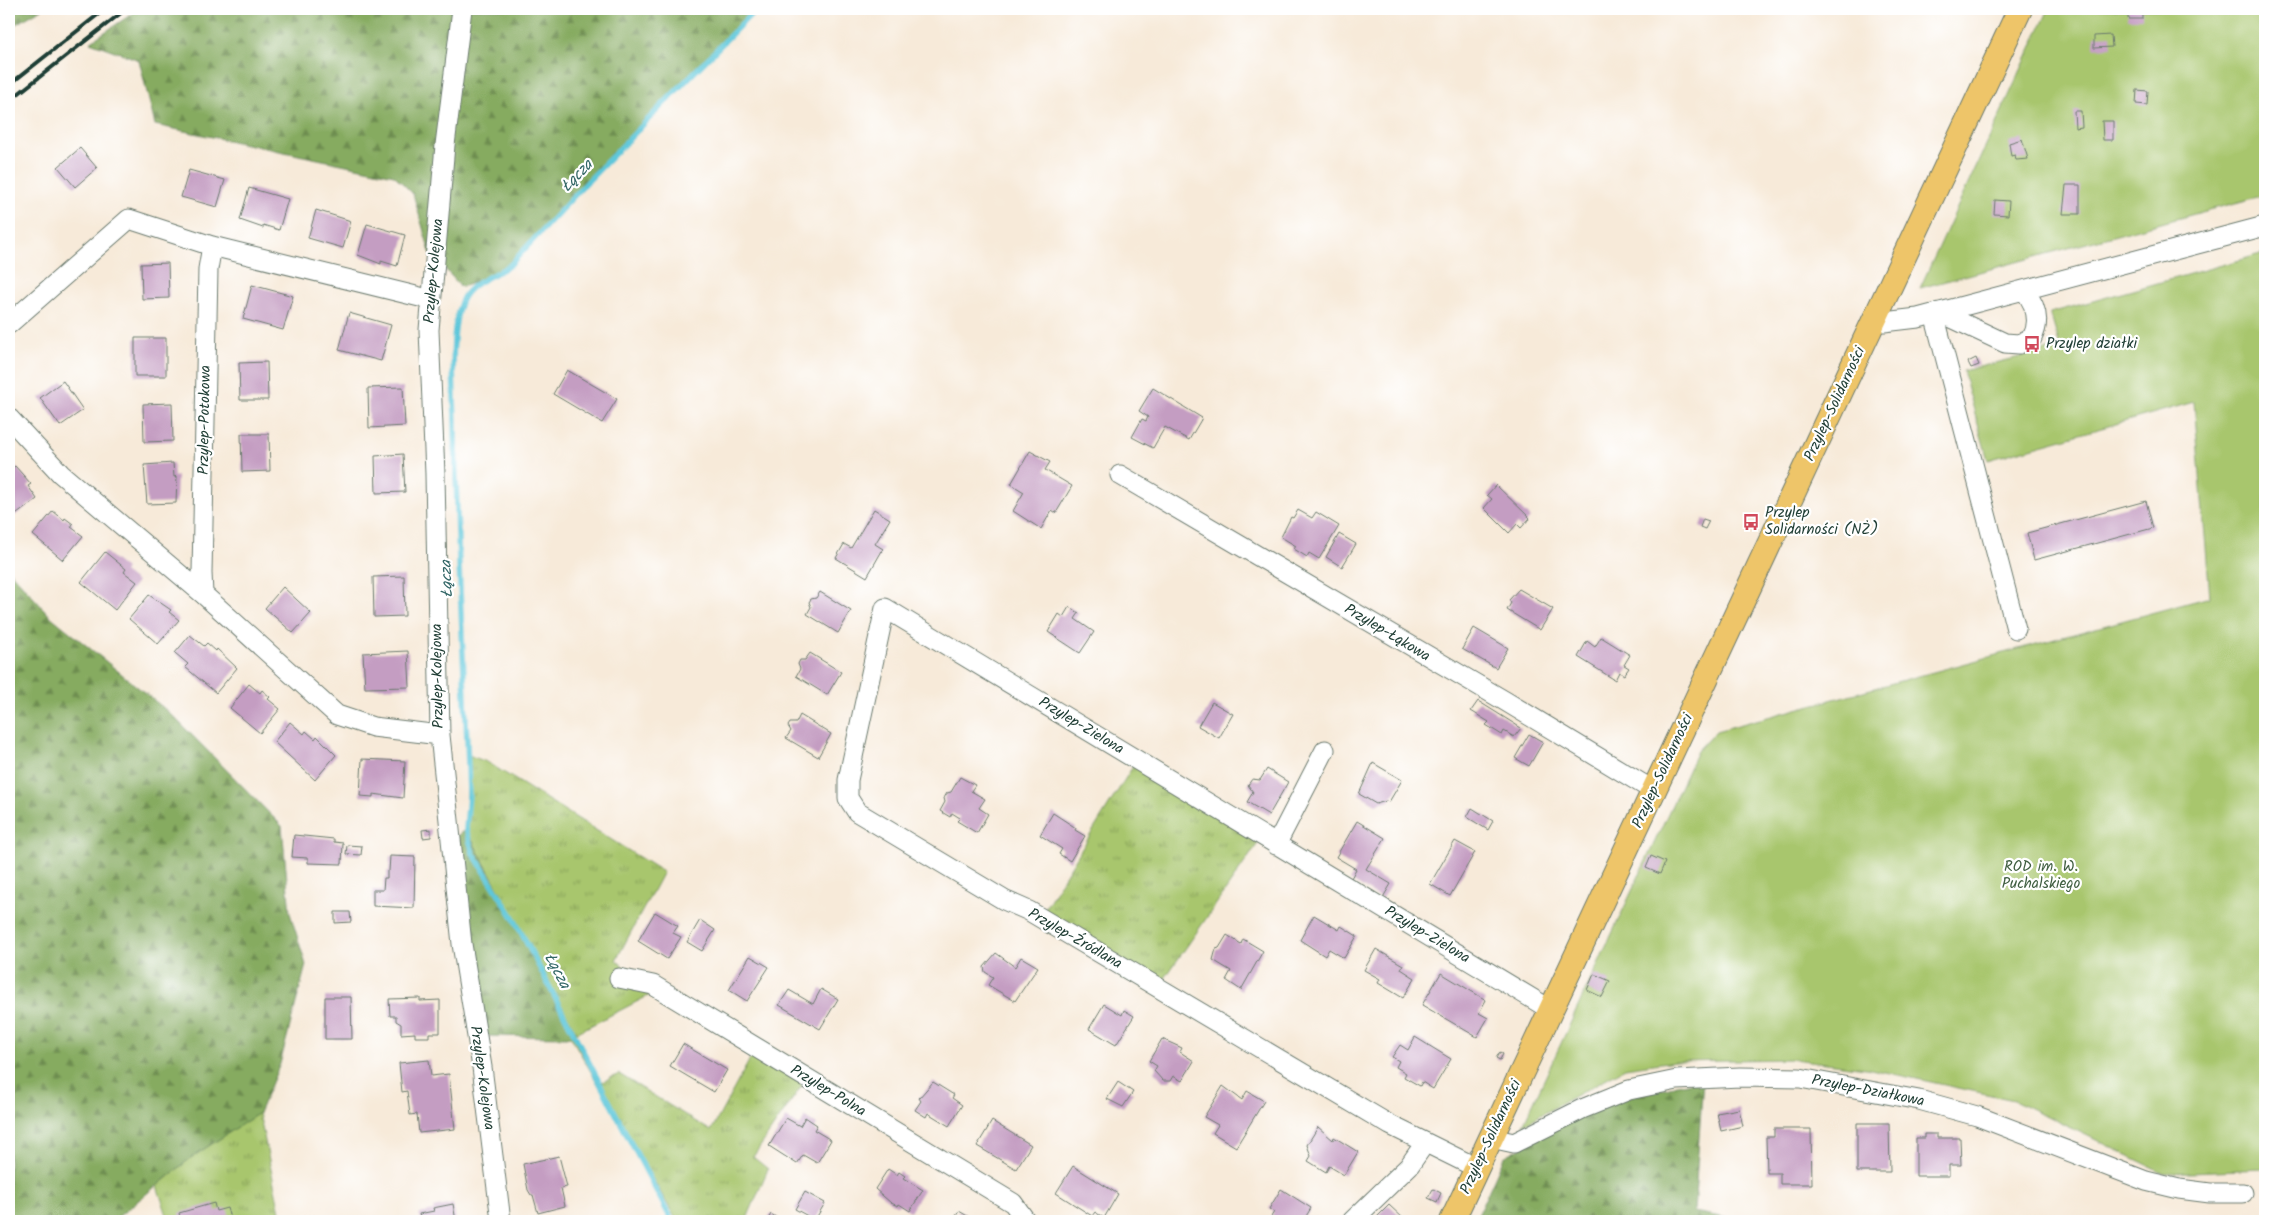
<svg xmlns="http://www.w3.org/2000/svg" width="2274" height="1230" viewBox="0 0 2274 1230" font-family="Kalam,sans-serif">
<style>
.grass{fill:url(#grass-tufts);stroke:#648250}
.forest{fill:url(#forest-firs);stroke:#52744a}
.green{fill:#a8c66d;stroke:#648250}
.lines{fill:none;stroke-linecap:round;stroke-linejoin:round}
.stream{stroke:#5ec7da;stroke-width:5.5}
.building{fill:#c49dc2}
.minor-casing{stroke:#6b7a6e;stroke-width:21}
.major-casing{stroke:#6b7a6e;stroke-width:26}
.minor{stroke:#fff;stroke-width:19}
.major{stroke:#eec569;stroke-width:24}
.rail{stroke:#1f3d34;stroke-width:4}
.labels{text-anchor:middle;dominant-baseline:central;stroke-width:4.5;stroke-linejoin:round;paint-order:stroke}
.street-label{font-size:15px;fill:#1f3d34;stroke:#fff}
.poi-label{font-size:15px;fill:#1f3d34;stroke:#fff;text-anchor:start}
.park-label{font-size:15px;fill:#415f42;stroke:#fff}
.water-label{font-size:16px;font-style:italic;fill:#326666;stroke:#fff}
</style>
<defs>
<pattern id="grass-tufts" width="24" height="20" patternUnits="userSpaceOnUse" patternTransform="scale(1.25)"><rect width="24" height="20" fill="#a8c66d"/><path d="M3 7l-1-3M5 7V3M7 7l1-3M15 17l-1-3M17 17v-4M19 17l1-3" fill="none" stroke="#88a25a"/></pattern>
<pattern id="forest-firs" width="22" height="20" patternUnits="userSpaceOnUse" patternTransform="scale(1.25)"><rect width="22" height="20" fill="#86ab60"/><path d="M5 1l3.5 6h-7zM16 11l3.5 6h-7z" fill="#6d8c50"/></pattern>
</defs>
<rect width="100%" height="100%" fill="#fff"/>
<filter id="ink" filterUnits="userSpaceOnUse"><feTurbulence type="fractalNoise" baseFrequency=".02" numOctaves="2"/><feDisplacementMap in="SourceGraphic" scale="10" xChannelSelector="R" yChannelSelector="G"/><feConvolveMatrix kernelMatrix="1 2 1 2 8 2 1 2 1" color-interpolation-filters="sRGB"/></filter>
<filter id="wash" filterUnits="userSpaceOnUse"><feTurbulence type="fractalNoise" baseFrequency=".0096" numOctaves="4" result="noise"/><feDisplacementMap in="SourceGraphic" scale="20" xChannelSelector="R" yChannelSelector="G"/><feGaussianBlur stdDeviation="1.12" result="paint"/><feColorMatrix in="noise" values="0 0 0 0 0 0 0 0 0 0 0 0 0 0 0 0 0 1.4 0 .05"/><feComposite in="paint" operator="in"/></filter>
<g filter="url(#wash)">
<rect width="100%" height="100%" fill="#f7ead9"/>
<path class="grass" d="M468,755L487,762L663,872L616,960L654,993L576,1033L600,1083L619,1074L711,1131L756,1048L807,1078L753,1157L768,1169L746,1221H677L571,1037L576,1032L466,829Z
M1135,763L1259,842L1156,991L1037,921Z
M259,1113L282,1221H169L157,1186L192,1157Z"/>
<path class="forest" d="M9,9H42L9,28Z
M139,9H756L588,181L510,265L495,276L461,287L430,252L413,194L394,175L155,125L139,60L90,42Z
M9,570L50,616L171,714L282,826L290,913L306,965L280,1064L259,1113L192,1157L113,1221H9Z
M466,829L566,1021L576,1033L571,1037L479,1036L454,838Z
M1703,1079L1694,1212L1742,1221H1475L1504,1157L1594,1105Z"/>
<path class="green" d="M2049,9H2265V195L1920,288Z
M2265,253V1169L2164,1173L2014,1100L1866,1068L1793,1059L1675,1061L1625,1068L1523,1125L1697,751L1716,731L2210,597L2194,402L1988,460L1963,371L2060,347L2050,313Z"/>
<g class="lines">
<path class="stream" d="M672,1221L513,917L473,853L466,829L469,795C465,671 456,546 455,421C454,388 449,329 462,300C470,282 494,276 510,265L588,181L756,9"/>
</g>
<g id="blocks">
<path class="building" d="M2128,9H2142V19H2128Z
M2111,35L2112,47L2094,48V36Z
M2137,90L2148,91L2147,105L2136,104Z
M2074,111H2081L2082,127L2075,128Z
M2102,121H2113V140H2103Z
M2022,139L2028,159L2016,160L2015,155L2011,156L2009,143Z
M80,148L97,168L75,187L58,167Z
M189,170L225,180L217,207L181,197Z
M2066,185H2080V214H2063Z
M249,188L288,199L279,230L263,225V228L240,220Z
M1995,200L2009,201L2008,215L1994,214Z
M316,210L351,221L343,248L308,238Z
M367,224L405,235L397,266L381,261V264L358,255Z
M168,263L169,298L142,299L141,264Z
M252,285L293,296L283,330L243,319Z
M349,313L391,325L381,361L339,350Z
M135,338H166V376H135Z
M1976,358L1979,365L1971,368L1968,362Z
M267,362L268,400H240L239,363Z
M567,370L617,399L602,423L553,394Z
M63,381L83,410L60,426L40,398Z
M403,387L405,426L369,428L368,388Z
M1153,388L1202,418L1189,440L1165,427L1153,448L1132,437L1142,419L1146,421L1148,417L1139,411Z
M172,403L173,441L144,442L143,404Z
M241,434H269L270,471L242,472Z
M1030,451L1050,462L1045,470L1072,486L1056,513L1052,510L1041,529L1013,511L1024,492L1011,484Z
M403,454L405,492L376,493L375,456Z
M173,463L174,477L177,476L176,503L147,504L144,465Z
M15,466L31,484L28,486L37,499L13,517L9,512V471Z
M1496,485L1530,518L1521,528L1517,524L1509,533L1484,508L1492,499L1487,495Z
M2146,501L2153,528L2034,560L2027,533Z
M874,509L890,519L875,544L883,549L867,577L836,558L844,544L851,548Z
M1298,510L1312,518L1316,512L1339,526L1319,559L1309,553L1307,557L1294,549L1296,546L1281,537L1291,517L1293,518Z
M53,511L64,520L65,518L73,524L71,527L83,536L63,560L33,535Z
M1703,519L1709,521L1705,529L1700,527Z
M1339,534L1356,544L1342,567L1326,557Z
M105,552L126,569L124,572L137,582L115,610L81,582Z
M404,576L405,616L374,617L373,577Z
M283,587L311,613L293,633L265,608Z
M1519,589L1553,609L1540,630L1507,610L1511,603L1509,600Z
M820,592L851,611L838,633L807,614L811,607L809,602L811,599L816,598Z
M149,595L171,610L169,612L179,620L158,644L129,619Z
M1069,607L1079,613L1075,619L1094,632L1080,653L1048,632L1059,614L1063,617Z
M1474,628L1508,648L1496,668L1462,649Z
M190,635L204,646L207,643L216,651L217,649L237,668L216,693L185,667L188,664L175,653Z
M1601,637L1630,655L1624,665L1629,668L1624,675L1619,672L1615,680L1578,657L1587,641L1595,647Z
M408,651L410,687L365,688L363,653Z
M810,653L841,672L827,695L796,676L800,669L798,664L800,660H805Z
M249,684L260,693L262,690L270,697L268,699L280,709L260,733L230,708Z
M1478,701L1521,728L1514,737L1504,731L1502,735L1486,725L1489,722L1471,711Z
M1212,702L1233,714L1219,738L1198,726Z
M800,715L831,734L818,757L786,738L791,731L788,726L790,723H796Z
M290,722L304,734L306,731L315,739L317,736L336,755L315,780L274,742Z
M1529,734L1543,742L1529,766L1515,758Z
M362,759L405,761L403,798L373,794V797L360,796Z
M1373,763L1402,780L1389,802L1386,801L1376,804L1359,794Z
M1267,769L1288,782L1269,815L1247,802L1253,792L1248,785L1252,779L1260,780Z
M960,777L975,785L971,791L985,799L979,808L988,814L977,833L957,821L960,818L952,813L950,817L940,811L945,802L944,798L947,793L951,792Z
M1472,808L1493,821L1488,830L1467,817Z
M1053,813L1076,828L1075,830L1085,836L1070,861L1059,854L1062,849L1040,835Z
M1357,821L1385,838L1366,869L1391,884L1382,899L1350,880L1356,869L1336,857Z
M431,829V837L423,838L422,830Z
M294,835L334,839V842L343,843L342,864L308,863V858L292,857Z
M1455,841L1475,852L1450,896L1430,884Z
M347,845L362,846L361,855L346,854Z
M390,856L415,857L414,908L373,906V890H383L384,878H387V871H389Z
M1651,856L1665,862L1660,874L1646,868Z
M335,912H350L351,922L335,923Z
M655,912L678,926L673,933L681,937L667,959L638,941Z
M1314,915L1339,930L1341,926L1357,936L1344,958L1329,949L1325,956L1300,940Z
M700,920L715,930L702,951L687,942Z
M1227,935L1241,944L1243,939L1263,951L1241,990L1226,980L1231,971L1213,960L1216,949L1219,948Z
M1376,949L1403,965L1401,969L1415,978L1403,998L1378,983L1380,979L1364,970Z
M996,953L1015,967L1021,957L1038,967L1015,1001L988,985L993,977L985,972L984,967Z
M750,956L769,967L747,1001L729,990Z
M1441,973L1486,1000L1479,1013L1488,1018L1477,1037L1422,1005Z
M1594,974L1610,981L1602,997L1587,990Z
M821,989L838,999L820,1029L779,1005L789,990L813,1004Z
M325,997H351L352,1039H325Z
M420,998V1001L440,1000V1033H429V1037H415V1033L401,1034V1024L396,1021V1016H390L389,999Z
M1104,1004L1122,1015L1124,1010L1134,1016L1116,1045L1089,1029Z
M1415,1037L1451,1059L1433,1089L1422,1082L1420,1086L1404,1077L1406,1073L1396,1067L1399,1061L1392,1057L1400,1045L1408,1050Z
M1162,1039L1182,1048L1180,1052L1194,1061L1182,1081L1173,1076L1170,1081H1163L1154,1071L1157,1066L1149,1061Z
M683,1044L727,1070L714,1092L670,1066Z
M1500,1052L1503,1054L1500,1060L1496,1058Z
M429,1060L431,1076L449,1074L455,1129L419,1133L417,1114L410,1115L407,1091L402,1092L399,1063Z
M933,1082L954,1095L952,1098L962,1105L949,1126L928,1113L926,1117L915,1110L921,1101L919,1098Z
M1118,1082L1133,1092L1123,1107L1107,1099Z
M1223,1086L1242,1100L1247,1091L1264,1101L1236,1147L1213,1133L1218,1125L1204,1117Z
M1739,1109L1743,1126L1721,1131L1717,1113Z
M805,1117L817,1125L814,1130L831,1140L817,1163L803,1155L797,1164L769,1146L786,1118L800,1126Z
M992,1121L1031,1145L1016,1169L977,1146Z
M1857,1123H1889L1890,1172H1857Z
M1318,1127L1333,1140L1334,1137L1358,1152L1344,1175L1329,1166L1326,1172L1308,1161L1311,1156L1307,1145Z
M1774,1129H1811L1812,1184H1780V1173H1767L1766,1137H1774Z
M1924,1134H1937V1138H1960L1961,1165H1949V1176H1916V1138H1924Z
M559,1156L567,1187L561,1188L565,1206L538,1213L533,1195H531L528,1190L523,1164Z
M1073,1166L1118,1194L1104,1218L1095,1212L1092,1216L1056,1193Z
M888,1169L897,1175L899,1172L905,1176L903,1178L923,1190L910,1211L899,1204L898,1206L891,1203L875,1189Z
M1281,1189L1311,1208L1305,1218L1303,1217L1300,1221L1269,1220L1274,1212L1269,1209Z
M1433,1189L1441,1193L1437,1202L1428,1198Z
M805,1192L825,1203L815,1220L795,1209Z
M214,1203L216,1211L227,1208L231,1221H181L179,1213Z
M453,1204L456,1221H421L419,1214L434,1211L433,1208Z
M1389,1205L1404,1219L1401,1221H1373Z
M959,1211L976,1221H953Z
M771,1214L782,1221H767Z"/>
</g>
</g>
<g filter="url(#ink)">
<use href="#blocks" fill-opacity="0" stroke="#6b7a6e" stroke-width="1"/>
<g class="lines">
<g class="minor-casing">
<path id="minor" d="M462,9L445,145L429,330L435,474L440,735L462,944L482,1067L501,1221
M1939,312L2005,343L2019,344L2032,338C2041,321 2036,305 2024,290
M1934,314L2016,629
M1875,320L1884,322L1918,318L2265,226
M9,324L129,219L212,246L432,300
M9,418L61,474L203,594L337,715L373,727L440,735
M1120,475L1505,701L1654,791
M203,594L202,573L208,269L212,246
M1276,845L1325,750
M619,978L653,985L1013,1203L1026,1221
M1491,1138L1514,1143L1582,1109L1629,1090L1677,1080L1740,1077L1800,1078L1919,1100L1977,1116L2146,1181L2179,1189L2210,1193H2243
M1477,1168L1390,1125L1029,911L1004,900L857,812L848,798V780L885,608L1551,1010
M1352,1221L1409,1166L1425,1143"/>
</g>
<g class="major-casing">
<path id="major" d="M1452,1221L2020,9"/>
</g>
<use href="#minor" class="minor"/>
<use href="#major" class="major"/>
<path class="rail" d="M9,85L105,9
M9,101L126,9"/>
</g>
</g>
<defs>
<g id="bus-bare" transform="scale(1.35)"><path d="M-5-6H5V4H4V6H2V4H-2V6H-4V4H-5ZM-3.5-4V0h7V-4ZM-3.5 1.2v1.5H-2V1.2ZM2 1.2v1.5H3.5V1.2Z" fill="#d1495b" stroke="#fff" stroke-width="2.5" paint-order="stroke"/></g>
</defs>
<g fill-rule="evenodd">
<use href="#bus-bare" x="2032" y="344"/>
<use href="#bus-bare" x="1751" y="522"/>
</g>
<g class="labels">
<g class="street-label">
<text transform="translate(434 271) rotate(-85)">Przylep-Kolejowa</text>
<text transform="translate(1835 404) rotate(-65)">Przylep-Solidarności</text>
<text transform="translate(205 420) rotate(-89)">Przylep-Potokowa</text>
<text transform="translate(1387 633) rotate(31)">Przylep-Łąkowa</text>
<text transform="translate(438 676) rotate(-91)">Przylep-Kolejowa</text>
<text transform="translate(1081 726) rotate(31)">Przylep-Zielona</text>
<text transform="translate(1663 771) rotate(-65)">Przylep-Solidarności</text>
<text transform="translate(1427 935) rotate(31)">Przylep-Zielona</text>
<text transform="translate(1075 939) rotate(30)">Przylep-Źródlana</text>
<text transform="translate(482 1078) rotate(82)">Przylep-Kolejowa</text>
<text transform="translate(828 1091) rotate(31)">Przylep-Polna</text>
<text transform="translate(1868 1091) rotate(11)">Przylep-Działkowa</text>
<text transform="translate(1491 1137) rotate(-65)">Przylep-Solidarności</text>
</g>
<g class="poi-label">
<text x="2046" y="344">Przylep działki</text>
<text x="1765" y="513">Przylep<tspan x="1765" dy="17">Solidarności (NŻ)</tspan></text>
</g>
<g class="park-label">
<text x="2041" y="867">ROD im. W.<tspan x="2041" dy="17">Puchalskiego</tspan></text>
</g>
<g class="water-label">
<text transform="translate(577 176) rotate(-46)">Łącza</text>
<text transform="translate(447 579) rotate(-92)">Łącza</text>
<text transform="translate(557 971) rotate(62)">Łącza</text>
</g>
</g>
<rect width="2274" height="1230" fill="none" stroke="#fff" stroke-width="30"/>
</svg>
